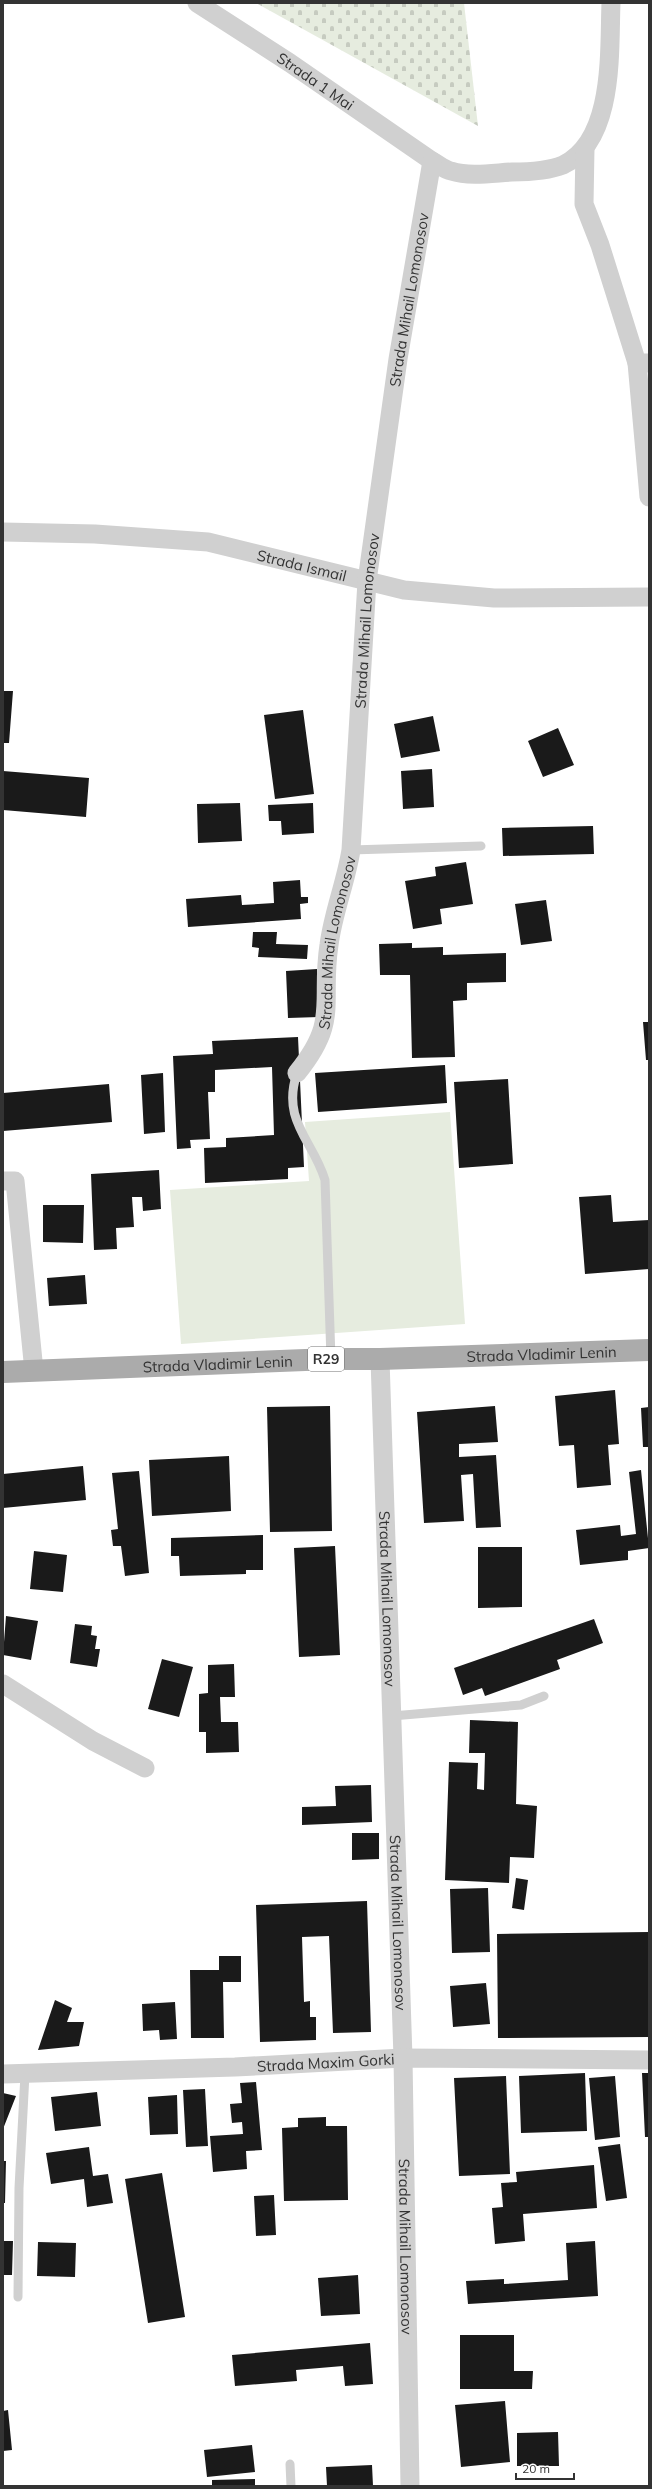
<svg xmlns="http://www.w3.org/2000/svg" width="652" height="2489" viewBox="0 0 652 2489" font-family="Mulish,sans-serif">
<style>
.cemetery{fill:url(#cemetery-stones)}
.park{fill:#e6ecdf}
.building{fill:#1a1a1a}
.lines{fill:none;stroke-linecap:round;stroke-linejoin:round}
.lane{stroke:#d0d0d0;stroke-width:9}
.street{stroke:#d0d0d0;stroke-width:19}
.primary{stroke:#ababab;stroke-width:22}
.labels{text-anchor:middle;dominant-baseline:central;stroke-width:4;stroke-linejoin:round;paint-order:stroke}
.shield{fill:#fff;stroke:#707070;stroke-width:1}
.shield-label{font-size:14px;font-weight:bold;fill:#333}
.street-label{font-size:15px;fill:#333;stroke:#fff}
</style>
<defs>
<pattern id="cemetery-stones" width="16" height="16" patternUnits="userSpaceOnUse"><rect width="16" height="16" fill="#e6ecdf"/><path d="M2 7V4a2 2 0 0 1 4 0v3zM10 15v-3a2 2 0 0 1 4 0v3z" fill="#c6cbc0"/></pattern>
</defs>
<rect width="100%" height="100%" fill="#fff"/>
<path class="cemetery" d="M256,3H464L478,126Z"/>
<path class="park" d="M450,1112L465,1324L181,1344L170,1190L309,1181L305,1122Z"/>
<path class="building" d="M3,691H13L9,743H3Z
M303,710L314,794L275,799L264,715Z
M433,716L440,751L401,758L394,724Z
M558,728L574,765L543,777L528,741Z
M432,769L434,807L403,809L401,771Z
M3,771L89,778L86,817L3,810Z
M240,803L242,841L198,843L197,804Z
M313,803L314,833L282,835L281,821H269L268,805Z
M593,826L594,854L503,856L502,828Z
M466,862L473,904L440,909L442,924L413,929L405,881L436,876L435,867Z
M300,880L301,897H308V903L300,904L301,919L188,927L186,899L241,895L242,905L274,903L273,882Z
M546,900L552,941L521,945L515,904Z
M253,932H277L276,944L308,945L307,959L258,957L259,948L252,947Z
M412,943V948L443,947V955L506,953V982L467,983V1000L453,1001L455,1057L412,1058L410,975H380L379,944Z
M317,969L319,1017L288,1018L286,971Z
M643,1022H649V1060H646Z
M298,1037L304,1167L288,1168V1179L205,1183L204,1148L226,1147V1138L274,1135L272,1067L215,1070V1092H208L210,1139L190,1140L191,1148L177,1149L173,1056L213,1054L212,1041Z
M445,1065L447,1103L318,1112L315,1073Z
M163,1073L165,1132L144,1134L141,1075Z
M508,1079L513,1164L459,1168L454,1082Z
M109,1084L112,1122L3,1131V1093Z
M159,1170L161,1209L143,1211L142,1197H132L134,1227L116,1228L117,1249L94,1250L91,1174Z
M611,1195L613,1222L649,1220V1269L585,1274L579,1197Z
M43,1205H84L83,1243L43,1242Z
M85,1275L87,1304L49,1306L47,1278Z
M615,1390L619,1444L608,1445L611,1485L577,1488L574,1445L559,1446L555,1396Z
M330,1406L332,1531L270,1532L267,1407Z
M495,1406L498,1442L459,1444V1457L496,1455L501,1527L476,1528L473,1474L461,1475L464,1521L424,1523L417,1412Z
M649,1407V1447H643L641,1408Z
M229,1456L231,1511L152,1516L149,1460Z
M83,1466L86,1500L3,1508V1474Z
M641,1470L649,1548L628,1551V1560L580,1565L576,1530L620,1525L621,1536L636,1534L629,1472Z
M139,1471L149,1573L125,1576L121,1546H113L111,1530L118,1529L112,1473Z
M263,1535V1570H246V1574L180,1576L179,1556H171V1538Z
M335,1546L340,1655L299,1657L294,1548Z
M478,1547H522V1607L478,1608Z
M34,1551L67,1555L63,1592L30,1589Z
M6,1616L38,1621L31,1660L3,1655Z
M594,1619L603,1643L557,1660L560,1669L485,1696L482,1688L463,1695L454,1668Z
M75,1624L92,1626L91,1635L97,1636L95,1649H100L97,1667L70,1663Z
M162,1659L193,1667L179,1717L148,1709Z
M234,1664L235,1697H220L221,1722H238L239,1752L206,1753V1732H199V1694L208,1693V1665Z
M470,1720L518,1722L516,1804L537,1806L534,1858L510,1857L509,1883L445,1880L449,1762L478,1763L477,1789L484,1790L485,1753H469Z
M371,1785L372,1822L302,1825V1807L336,1806L335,1786Z
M352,1833H379V1859L352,1860Z
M516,1878L528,1880L524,1910L512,1908Z
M488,1888L490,1952L452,1953L450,1889Z
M367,1901L371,2032L333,2033L329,1936L302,1937L304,2002L310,2001V2017H316V2040L260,2042L256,1905Z
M649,1932V2037L498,2038L497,1934Z
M219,1956H241V1982H223L224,2038H191L190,1970H219Z
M486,1983L490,2024L453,2027L450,1986Z
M55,2000L72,2008L67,2022H84L79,2046L38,2050Z
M175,2002L177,2039L160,2040L159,2030L143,2031L142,2004Z
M585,2073L587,2131L521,2133L519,2076Z
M642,2073H649V2137H645Z
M506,2076L510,2174L459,2176L454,2078Z
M615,2076L620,2137L595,2140L589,2078Z
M256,2082L262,2150L246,2151L247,2169L213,2172L210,2136L243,2134L242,2122L232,2123L230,2104L242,2103L240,2083Z
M205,2089L208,2146L186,2147L183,2090Z
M97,2092L101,2126L55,2131L51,2097Z
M3,2093L16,2096L3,2129Z
M177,2095L178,2134L150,2135L148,2097Z
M326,2117V2126H347L348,2200L284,2201L282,2128L298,2127V2118Z
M620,2144L627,2198L606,2201L598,2147Z
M89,2147L93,2176L108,2174L113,2203L87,2207L84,2179L51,2184L46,2153Z
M3,2161H6L5,2203H3Z
M594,2165L597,2208L523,2214L525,2241L495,2244L492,2208L503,2207L501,2183L517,2182L516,2172Z
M162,2173L185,2317L148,2323L125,2179Z
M274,2195L276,2235L256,2236L254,2196Z
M3,2241H13L12,2275H3Z
M595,2241L598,2296L468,2304L466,2281L504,2279V2284L568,2280L566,2243Z
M38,2242L76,2243L75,2277L37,2276Z
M358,2275L360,2314L321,2316L318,2278Z
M460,2335H514V2371H533L532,2389H460Z
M370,2343L373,2384L345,2386L343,2366L296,2370L297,2381L235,2386L232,2355Z
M505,2401L510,2462L461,2467L455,2405Z
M8,2410L12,2450L3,2451V2411Z
M558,2432L559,2466H517V2433Z
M252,2445L255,2472L207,2477L204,2450Z
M372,2465L373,2486H327L326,2467Z
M255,2479V2486H212V2480Z"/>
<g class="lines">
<path class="lane" d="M351,850L481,846
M297,1073C281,1121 313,1140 325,1180L331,1359
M392,1716L521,1705L544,1696
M18,2297L19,2188L25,2074
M290,2464L291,2486"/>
<g class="street">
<path id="s1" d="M197,3L290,63L432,161C438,164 445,170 451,171C470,177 493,173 512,172C528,172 548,171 563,165C615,140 609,51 611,3"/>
<path d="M585,148L584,204L600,245L637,363H649"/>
<path d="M637,363L649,497"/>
<path id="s2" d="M3,532L95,534L208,542L404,590L494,598L649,597"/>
<path id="s3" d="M297,1073C340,1020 320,1004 329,945C333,913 346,882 351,850L367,581L398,359L432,161"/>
<path d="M3,1181H15L34,1371"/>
<path id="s4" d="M380,1359L403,2058L410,2486"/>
<path d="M3,1684L93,1741L145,1768"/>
<path id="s5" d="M3,2074L235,2067L403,2058L649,2060"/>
</g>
<path class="primary" id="s6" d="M3,1372L331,1359H380L649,1350"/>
</g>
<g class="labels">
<rect class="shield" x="308" y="1347" width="36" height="24" rx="3"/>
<g class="shield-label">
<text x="326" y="1359">R29</text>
</g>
<g class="street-label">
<text stroke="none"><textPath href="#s1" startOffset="142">Strada 1 Mai</textPath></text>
<text stroke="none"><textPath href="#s3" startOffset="787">Strada Mihail Lomonosov</textPath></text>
<text stroke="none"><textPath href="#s2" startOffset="302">Strada Ismail</textPath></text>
<text stroke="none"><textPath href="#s3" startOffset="463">Strada Mihail Lomonosov</textPath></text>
<text stroke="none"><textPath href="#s3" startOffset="139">Strada Mihail Lomonosov</textPath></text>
<text stroke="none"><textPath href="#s6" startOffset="539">Strada Vladimir Lenin</textPath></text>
<text stroke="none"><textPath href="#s6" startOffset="215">Strada Vladimir Lenin</textPath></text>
<text stroke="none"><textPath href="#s4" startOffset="240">Strada Mihail Lomonosov</textPath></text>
<text stroke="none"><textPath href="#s4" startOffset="564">Strada Mihail Lomonosov</textPath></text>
<text stroke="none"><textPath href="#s5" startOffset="323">Strada Maxim Gorki</textPath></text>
<text stroke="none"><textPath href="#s4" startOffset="888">Strada Mihail Lomonosov</textPath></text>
</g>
</g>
<rect width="652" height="2489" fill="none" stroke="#333333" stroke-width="8"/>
<path d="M516 2473v6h58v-6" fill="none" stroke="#333333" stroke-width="2"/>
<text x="522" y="2473" font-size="12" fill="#333333" stroke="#ffffff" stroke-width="3" paint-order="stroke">20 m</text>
</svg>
